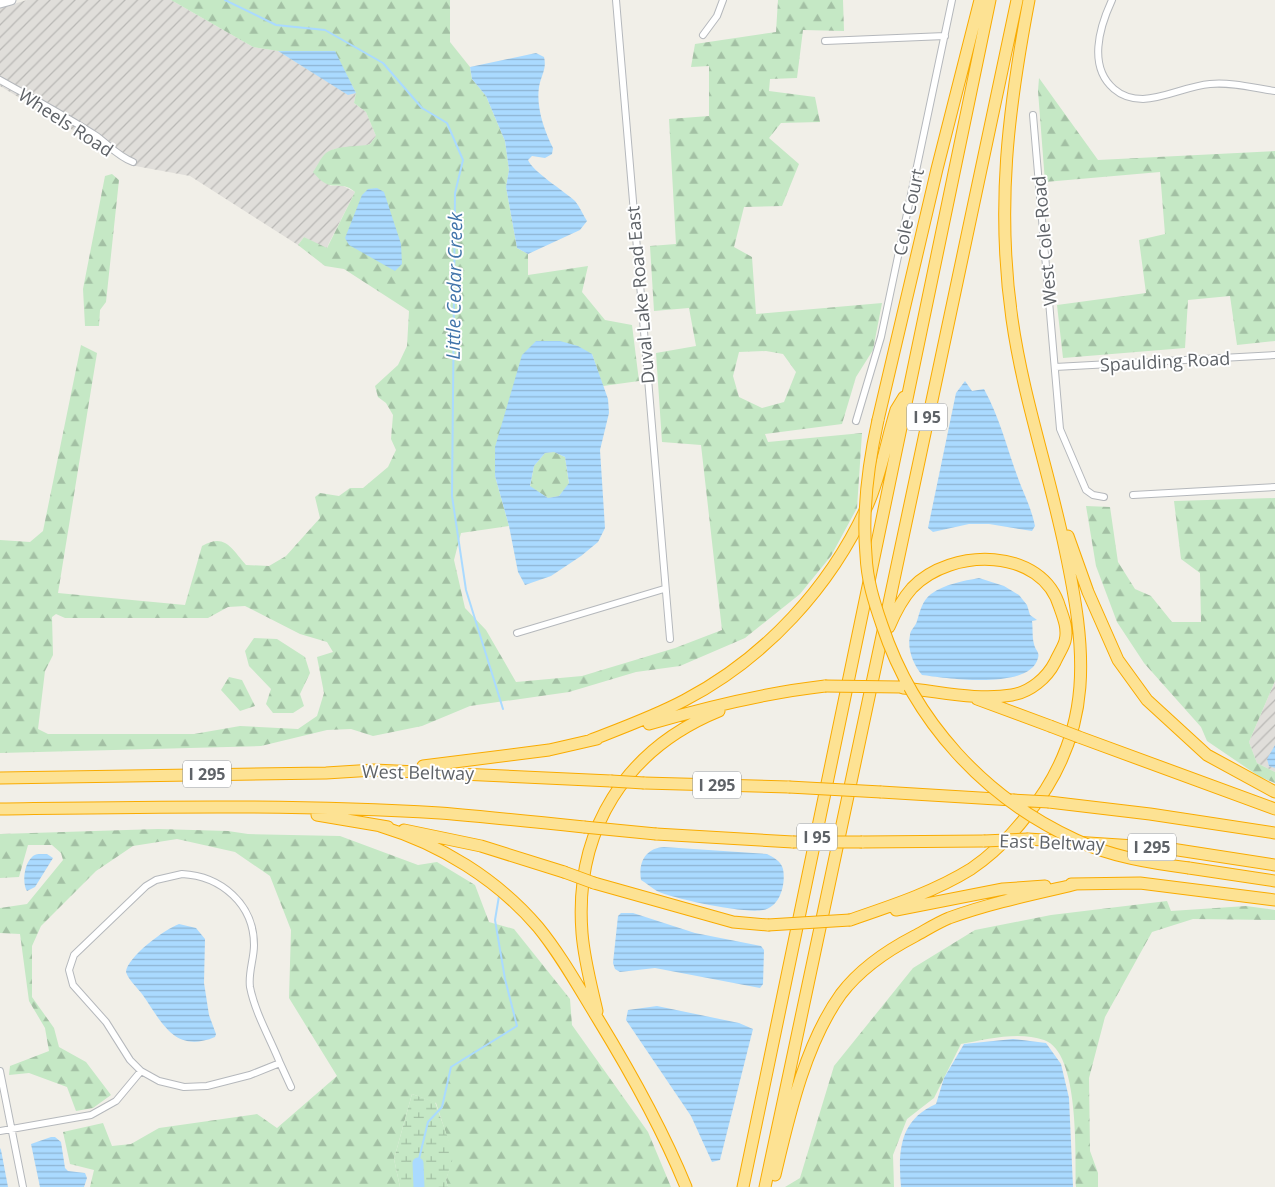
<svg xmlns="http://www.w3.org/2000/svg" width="1275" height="1187" viewBox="0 0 1275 1187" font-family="'Open Sans',sans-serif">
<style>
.industrial{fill:url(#industrial-furrows)}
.forest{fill:url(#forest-firs);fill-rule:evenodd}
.wetland{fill:url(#wetland-marsh)}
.water{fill:url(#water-rules);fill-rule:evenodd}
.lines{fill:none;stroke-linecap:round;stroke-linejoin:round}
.stream{stroke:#aadaff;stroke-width:2}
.river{stroke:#aadaff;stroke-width:11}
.minor-casing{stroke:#b5b8bc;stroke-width:8}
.secondary-casing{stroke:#b6babf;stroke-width:11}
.motorway-casing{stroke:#f9ab00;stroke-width:13}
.minor{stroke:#fff;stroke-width:6}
.secondary{stroke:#fff;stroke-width:9}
.motorway{stroke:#fde293;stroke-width:11}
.motorway-bridge-casing{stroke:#f9ab00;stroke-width:13;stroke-linecap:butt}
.motorway-bridge{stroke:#fde293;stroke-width:11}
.labels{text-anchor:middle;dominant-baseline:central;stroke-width:4;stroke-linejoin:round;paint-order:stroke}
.shield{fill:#fff;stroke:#8f9295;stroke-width:1}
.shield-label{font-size:16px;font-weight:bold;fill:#5f6368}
.street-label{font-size:18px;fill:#5f6368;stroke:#fff}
.water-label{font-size:19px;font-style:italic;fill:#4174aa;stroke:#fff}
</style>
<defs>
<pattern id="industrial-furrows" width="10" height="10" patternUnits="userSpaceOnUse" patternTransform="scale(1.25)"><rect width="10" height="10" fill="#e0deda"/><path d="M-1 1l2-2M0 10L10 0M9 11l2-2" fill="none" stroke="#b9b8b5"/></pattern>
<pattern id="forest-firs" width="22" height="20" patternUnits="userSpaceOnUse" patternTransform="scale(1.25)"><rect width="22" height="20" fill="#c5e8c5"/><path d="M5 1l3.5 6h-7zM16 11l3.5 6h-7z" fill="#a3c0a4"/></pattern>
<pattern id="wetland-marsh" width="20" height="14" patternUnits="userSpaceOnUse" patternTransform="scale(1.25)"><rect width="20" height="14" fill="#c5e8c5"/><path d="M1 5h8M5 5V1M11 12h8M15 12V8" fill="none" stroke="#a3c0a4"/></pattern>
<pattern id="water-rules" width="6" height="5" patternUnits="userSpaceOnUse" patternTransform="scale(1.25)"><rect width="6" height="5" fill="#aadaff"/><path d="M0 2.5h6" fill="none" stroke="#8eb4d2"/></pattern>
</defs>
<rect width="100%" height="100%" fill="#f1efe8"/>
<path class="industrial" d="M27,0H171L253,47L278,51L348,94L356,93L354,103L366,112L376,136L370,144L359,148L333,149L330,186H343L355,192L326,249L304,237L298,245L190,176L130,165L0,86V8Z
M1275,681V772L1257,763L1249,742Z"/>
<path class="forest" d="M171,0H450V42L470,67L472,79L486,96L505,141L509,170L506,187L517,248L528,254V275L588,266L582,292L605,320L632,325L639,381L603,386L592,354L495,476L509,526L461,533L454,560L465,608L486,630L516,682L582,676L675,648L722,630L701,445L662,442L656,353L696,346L689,308L654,311L650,246L676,244L669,119L709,116V66L691,67L695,44L776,32L778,0H843L844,31L803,30L797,78L770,79L769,91L815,97L820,122L781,123L769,138L799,164L782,206L744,207L734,247L752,257L756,314L882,303L873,350L856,377L842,424L765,434L768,442L862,433L857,508L831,556L800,594L745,638L680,666L636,672L569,692L470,706L422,726L373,736L351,729L327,730L261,746L0,753V540L30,542L43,531L81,345L97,353L58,593L185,605L202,546C225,533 231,548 246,565L269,566L286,556L320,518L315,497L320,493L339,496L350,488H363L388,467L396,450L391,439L393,415L386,403L378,397L375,386L398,365L407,346L409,311L344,269L325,266L298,245L304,237L327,248L355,192C339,178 332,196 313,172C317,167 320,159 324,155C334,144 357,148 370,144L376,136L366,112L354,103L356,93L334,51H278L253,47ZM766,351L783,354L796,372L784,402L762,408L739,397L733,376L739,352ZM245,606L300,634L327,642L333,652L317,657L324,693L317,716L298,729L240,726L194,734H48L38,729L45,671L53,655L52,617L56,614L65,618H208L228,607Z
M1039,78L1098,160L1275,151V341L1237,345L1230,296L1188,300L1185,348L1063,358L1057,305L1146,293L1139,240L1165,234L1160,172L1045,182L1038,91Z
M112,174L119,180L106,302L100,310L99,326H85L83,289L105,176Z
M554,452L565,457L569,484L559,496L548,498L530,487L534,466L545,453Z
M1275,498V681L1249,742L1257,763L1275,772V783L1260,777L1207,741L1201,727L1144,663L1117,622L1096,566L1086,506L1110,507L1118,562L1135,589L1151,596L1172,622H1201L1200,573L1181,559L1174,501Z
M254,638L277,639L305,657L310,673L300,694L304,706L293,713H273L266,704L271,689L249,666L245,651Z
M229,677L242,680L255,706L240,711L221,690Z
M158,829L228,831L248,834L340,836L418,865L437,862L475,885L489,922L514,929L570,999L572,1025L648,1132L671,1187H448L446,1180L453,1155L436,1103L412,1094L394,1159L400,1187H90L94,1170L70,1164L63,1132L103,1123L112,1146L131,1144L159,1128L257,1114L277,1128L337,1076L289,998L291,930L270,876L235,852L177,839L133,846L96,871L41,926L32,946V997L54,1028L59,1047L86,1062L111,1095L93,1108L76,1111L67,1087L29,1073L9,1075L10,1066L49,1051L45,1028L29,1001L20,934L0,933V908L27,904L63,860L61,853L52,845H28L19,877L0,878V834Z
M1167,901L1171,911L1246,906L1275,910V920L1193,919L1152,932L1105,1017L1089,1078L1090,1151L1098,1173V1187H1076C1075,1156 1080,1052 1044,1040C1019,1031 987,1039 961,1044L934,1098L907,1119L893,1155L894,1187H785L800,1178L834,1066L913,968L975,930L1051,915Z"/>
<path class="wetland" d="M412,1094L435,1102L454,1155L446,1180L448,1187H400L394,1159Z"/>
<path class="water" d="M278,51H335L356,93L348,95Z
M536,53L544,57C547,69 541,75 539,87C536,107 544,130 553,148L552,154L545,158L532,156L528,160C533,172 563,190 575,201C580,207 583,215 587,221L580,230L528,254L517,248L506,187L509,170L505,141L486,96L472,79L470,67Z
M377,188L384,192L401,244L402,264L395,271L349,245L345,238L362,195L368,189Z
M536,341H560L578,346L592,354L608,399L609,413L600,450L605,528L598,542L581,556L551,576L525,585L518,572L509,526L495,476V447L522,355ZM554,452L565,457L569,483L559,496L548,498L530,486L534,466L545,453Z
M965,381L972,391L984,389C1001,420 1008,453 1021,486C1027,500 1032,512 1035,526L1032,531L989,524H969L933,532L928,528L956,393Z
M979,578L1004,586L1019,595L1027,605L1030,615L1037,620L1032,621C1033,628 1032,637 1034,644C1035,650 1040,652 1038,658C1030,691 945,678 922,675C913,664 907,649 910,635C910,630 916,626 917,621C920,611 922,601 931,594C945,584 963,581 979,578Z
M1275,745V768L1269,766L1267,759Z
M664,847L767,854C773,857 781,861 783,869C786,884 780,907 763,910C745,914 674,899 657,891C652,888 646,883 641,880C638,862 646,848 664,847Z
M47,854L53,858L35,887L27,891C22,883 24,864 32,857C35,853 42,854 47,854Z
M621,913H633L695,933L761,946L764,950L763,984L760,988L655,968L620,972L615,969L613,963L618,916Z
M179,924L196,928L205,939L204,983L209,1015L216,1034L215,1037C174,1054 162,1022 142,994C137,987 129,981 126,972C127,957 165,929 179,924Z
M657,1006L739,1023L753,1029L720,1160L712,1162L691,1116L626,1020L628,1010Z
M1013,1039L1046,1043L1061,1064L1069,1098L1073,1187H901C898,1152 899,1120 936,1104L944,1078L964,1044Z
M51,1137H55L61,1142L65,1168L68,1171L85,1173L87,1178L84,1187H40L31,1144Z
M0,1148L1,1150L8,1187H0Z"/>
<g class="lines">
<path class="stream" d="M225,0L276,25L325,30L383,63L422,108L447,123L463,160L455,193L452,496L466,590L503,709
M418,1163L428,1122L442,1107L451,1067L517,1026L505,979L495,920L499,896"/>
<path class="river" d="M418,1163L419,1187"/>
<g class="minor-casing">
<path id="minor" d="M616,0L670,639
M1112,0C1099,28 1088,67 1114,89C1122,96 1132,99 1143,99C1166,98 1187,86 1210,84C1232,82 1254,88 1275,91
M703,35L717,16L723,0
M825,41L945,36
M0,80C32,98 64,115 95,135C108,144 117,156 133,162
M1033,115L1060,429L1086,490L1093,495L1104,497
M1055,367L1275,355
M856,421L881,337L952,0
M1133,495L1275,487
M517,633L664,589
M182,874C221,876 254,904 254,945C254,959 248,973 250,987C255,1013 270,1038 280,1063L250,1075L207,1086L184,1087L159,1081L141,1071L130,1060L106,1022L73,985L69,970L74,955L146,886L156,880Z
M280,1063L291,1087
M0,1071L23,1187
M0,1131L91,1115L116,1101L141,1071"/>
</g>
<g class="secondary-casing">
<path id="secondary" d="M0,3L11,0"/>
</g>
<g class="motorway-casing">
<path id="motorway" d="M878,420L937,169L980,0
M1068,536L1088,592L1118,660L1147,700L1207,755L1275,792
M889,627C895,613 902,599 912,588C951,547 1043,547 1060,608C1064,619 1068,630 1065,641C1063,648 1058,655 1055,662C1047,678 1030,692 1012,695C977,701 938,691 903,688
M977,699L1050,726
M649,724C707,707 764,693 825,686
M1079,737L1275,809
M591,740C622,728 655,716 685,700C765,658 831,587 868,504C880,478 887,439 896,410L904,397
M423,766L549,750L597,739
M0,778L326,773L374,770L611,781
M644,783L789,787
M881,792L1013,800
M1049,802L1150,814L1275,833
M0,809C147,807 294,804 440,813C488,817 536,822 584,827
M317,815L388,827
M380,826C440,844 497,879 538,927C561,955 579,988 598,1019C631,1073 662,1128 686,1187
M404,830L481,846L564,872
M656,834L793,842
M1028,839L1165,848L1275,865
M862,842L984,841
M1189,868L1275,881
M594,883L733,922L768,925
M1071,884L1140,883L1275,900
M896,910L1003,889L1045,886
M850,920C891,906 934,892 971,869C993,854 1012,835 1028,814C1096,730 1086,648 1065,549C1049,472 1023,397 1012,319C996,207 1008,110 1029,0
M597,1011C591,985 584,959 582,933C574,830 626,749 719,711
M775,1175C789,1116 805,1044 841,994C860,969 888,950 915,936C926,930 937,923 949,918C990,903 1034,894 1077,884
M743,1187L990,0
M765,1187L1017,0"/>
</g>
<use href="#minor" class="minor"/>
<use href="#secondary" class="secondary"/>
<use href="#motorway" class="motorway"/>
<g class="motorway-bridge-casing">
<path id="motorway-bridge" d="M878,420C868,465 862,509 866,555C867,580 874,602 882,625C914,721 984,798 1076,840C1112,857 1150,863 1189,868
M825,686L900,687
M1050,726L1079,737
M611,781L644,783
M789,787L881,792
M1013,800L1049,802
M584,827L656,834
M984,841L1028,839
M793,842H862
M564,872L594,883
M768,925L850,920"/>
</g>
<use href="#motorway-bridge" class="motorway-bridge"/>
</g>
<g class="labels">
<g class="shield">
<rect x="907" y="403.5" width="40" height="27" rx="4"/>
<rect x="183" y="760.5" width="48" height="27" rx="4"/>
<rect x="693" y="771.5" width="48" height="27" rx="4"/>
<rect x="797" y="823.5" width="40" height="27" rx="4"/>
<rect x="1128" y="833.5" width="48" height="27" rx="4"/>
</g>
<g class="shield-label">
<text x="927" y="417">I 95</text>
<text x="207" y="774">I 295</text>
<text x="717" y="785">I 295</text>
<text x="817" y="837">I 95</text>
<text x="1152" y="847">I 295</text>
</g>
<g class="street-label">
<text transform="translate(66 122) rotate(33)">Wheels Road</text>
<text transform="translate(908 212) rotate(-78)">Cole Court</text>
<text transform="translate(1044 241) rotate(-95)">West Cole Road</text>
<text transform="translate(640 295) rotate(-95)">Duval Lake Road East</text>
<text transform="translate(1165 361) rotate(-3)">Spaulding Road</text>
<text transform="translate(418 772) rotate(1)">West Beltway</text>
<text transform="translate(1052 842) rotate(2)">East Beltway</text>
</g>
<g class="water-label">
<text transform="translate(454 286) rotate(-89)">Little Cedar Creek</text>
</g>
</g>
</svg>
